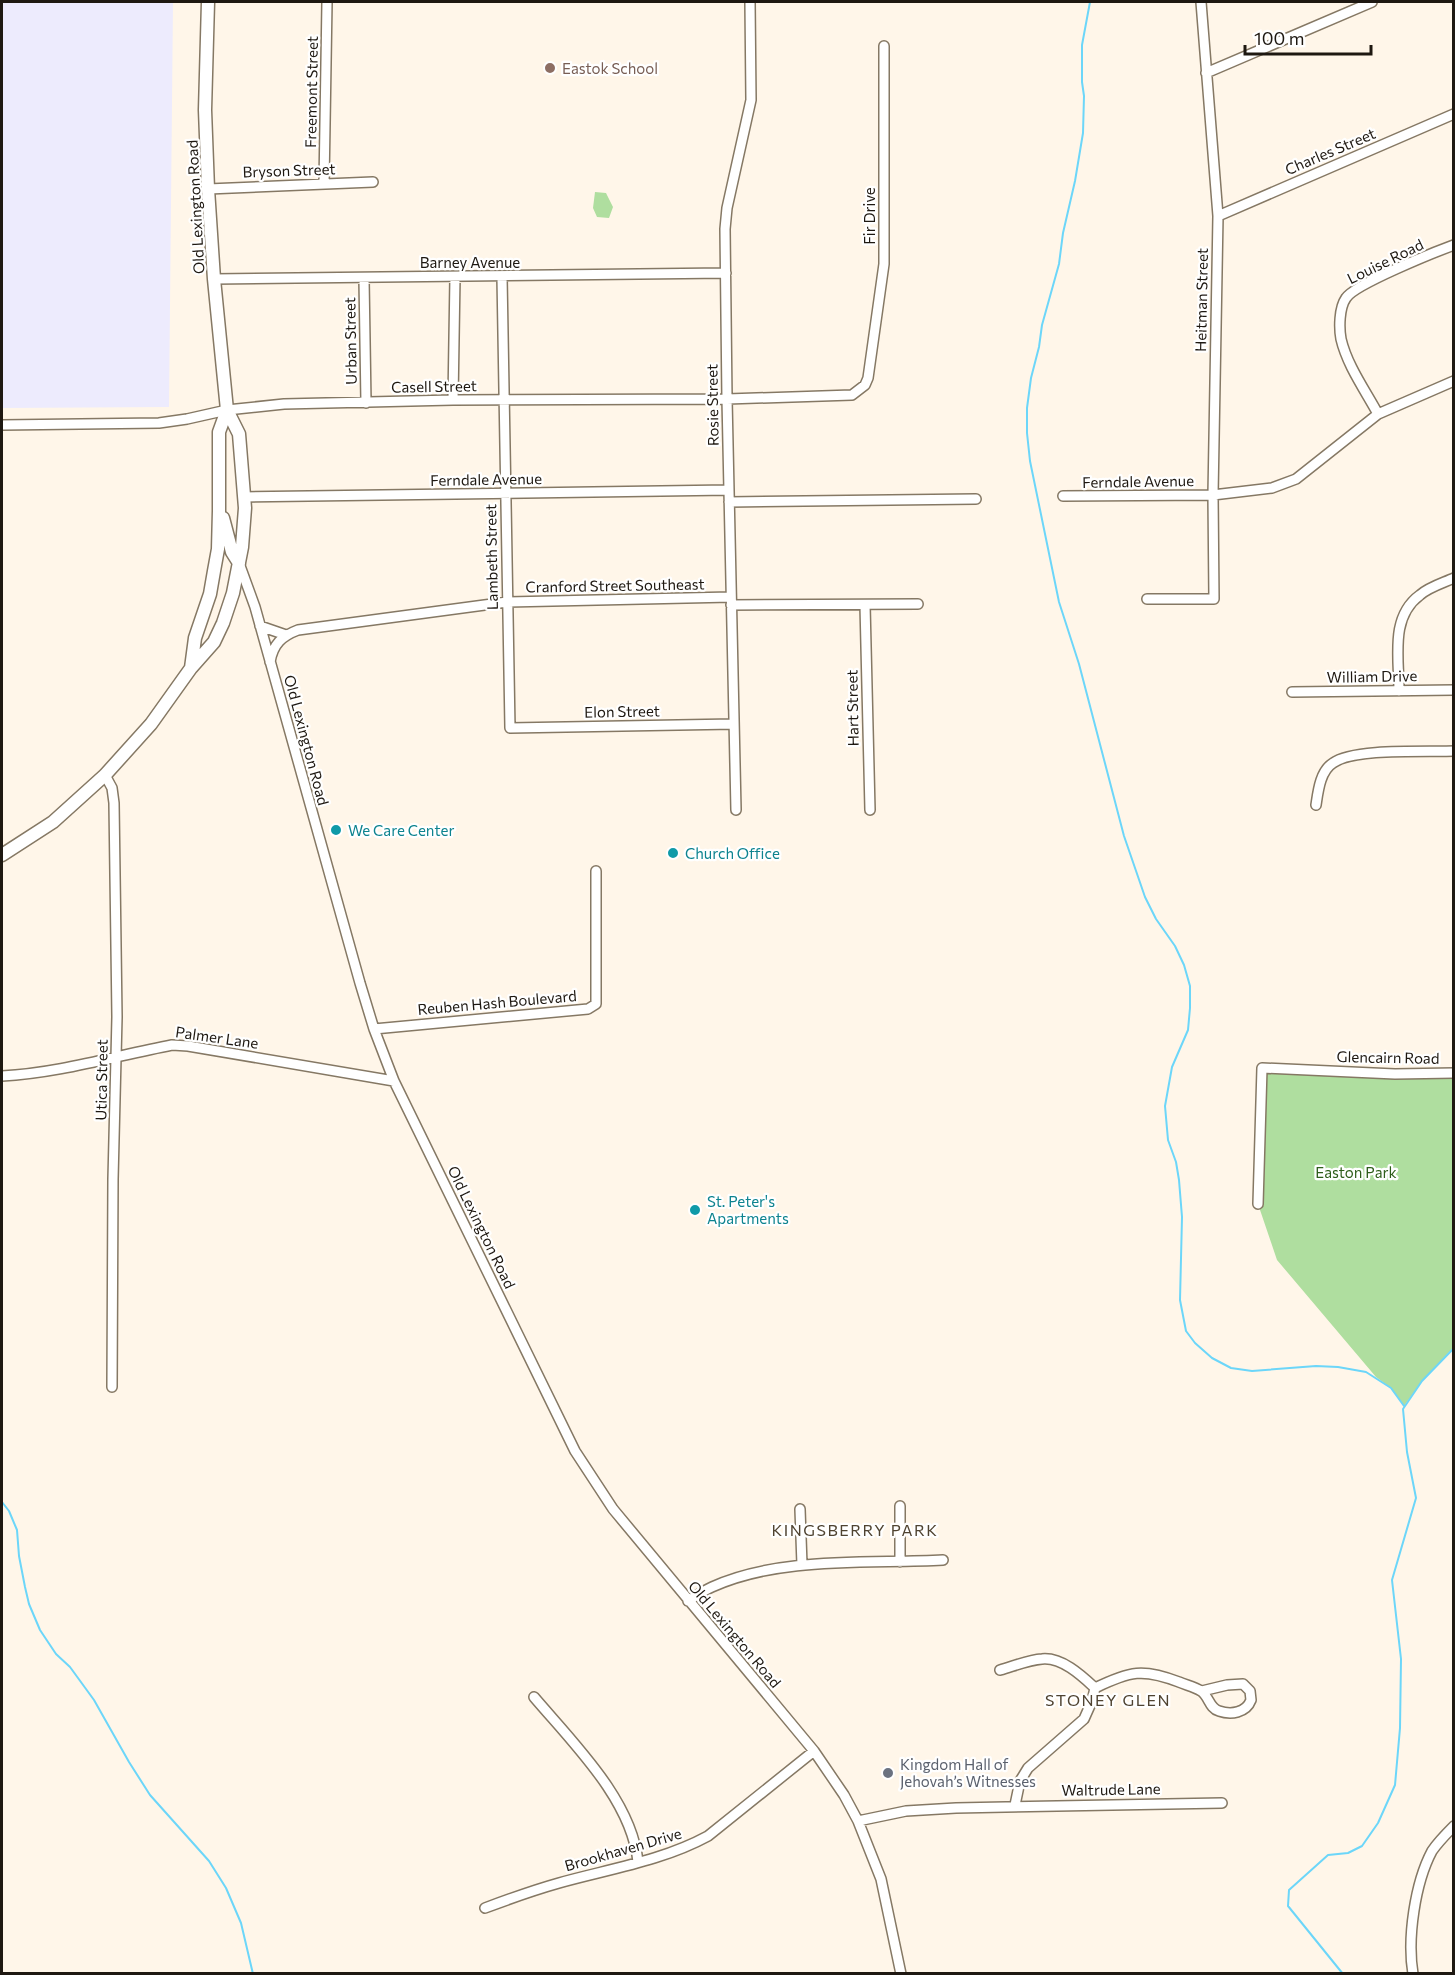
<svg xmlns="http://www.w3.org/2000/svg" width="1455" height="1975" viewBox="0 0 1455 1975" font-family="Commissioner,sans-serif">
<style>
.industrial{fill:#edebfd}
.green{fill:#afde9f}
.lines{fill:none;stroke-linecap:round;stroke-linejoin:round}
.stream{stroke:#6cd6f9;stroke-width:2}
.minor-casing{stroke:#857864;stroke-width:12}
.major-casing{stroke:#857864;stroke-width:15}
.minor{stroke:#fff;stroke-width:9}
.major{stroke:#fff;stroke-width:12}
.education-dot{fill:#8d6e63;stroke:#fff;stroke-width:2}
.culture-dot{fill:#0f9aa8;stroke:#fff;stroke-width:2}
.worship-dot{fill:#6b7280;stroke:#fff;stroke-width:2}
.labels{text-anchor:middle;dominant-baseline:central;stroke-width:4.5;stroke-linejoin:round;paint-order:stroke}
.education-label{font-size:15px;fill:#785e54;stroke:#fff;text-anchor:start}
.street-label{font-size:15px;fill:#1e1811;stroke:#fff}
.culture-label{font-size:15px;fill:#0d838f;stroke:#fff;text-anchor:start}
.park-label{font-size:15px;fill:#2d5d19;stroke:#fff}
.worship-label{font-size:15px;fill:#5b616d;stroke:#fff;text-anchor:start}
.neighbourhood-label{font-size:16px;letter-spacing:1.5px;fill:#4f4331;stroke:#fff}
</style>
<rect width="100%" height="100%" fill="#fff6e9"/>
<path class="industrial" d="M2,2H173L169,407L2,408Z"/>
<path class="green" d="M595,192L606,193L613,207L609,218L597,217L593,208Z
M1262,1068L1453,1073V1348L1422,1381L1404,1406L1391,1388L1376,1377L1277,1260L1258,1204Z"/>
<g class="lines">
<path class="stream" d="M1090,2L1082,45V82L1084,96L1083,133L1075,181L1063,233L1059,264L1042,325L1039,347L1031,378L1027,408V433L1030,461L1059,602L1079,664L1124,836L1145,897L1156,919L1175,946L1184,965L1190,986V1008L1188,1030L1172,1067L1165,1106L1168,1140L1176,1162L1179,1180L1182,1217L1180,1300L1186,1331L1195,1343L1212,1358L1231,1368L1252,1371L1316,1366L1338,1367L1366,1372L1391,1388L1404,1406
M2,1502L9,1511L17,1530L19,1556L25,1587L29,1604L40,1630L56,1654L70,1667L94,1700L129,1762L150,1795L209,1861L226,1888L241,1923L253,1974
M1343,1974L1288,1906L1289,1890L1328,1855L1348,1853L1362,1846L1378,1823L1395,1785L1400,1728L1401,1659L1392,1580L1416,1498L1407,1452L1403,1409L1422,1381L1454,1348"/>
<g class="minor-casing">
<path id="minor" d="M1206,73L1372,2
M324,184L327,2
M208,189L373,182
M1218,216L1454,114
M502,277L510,728L734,724
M214,279L726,273
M364,279L366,403
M453,400L455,277
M1378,414C1365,390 1347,365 1341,339C1339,328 1339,308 1346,298C1355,284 1435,252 1454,245
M2,425L159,423L187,419L227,410L284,404L453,400L727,399L852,395L865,385L868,378L884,264V46
M1063,496L1213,495L1272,488L1296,479L1378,414L1454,381
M244,497L729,490
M729,502L976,499
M239,563L255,607L360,983L374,1029L394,1081L575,1451L613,1509L814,1751L844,1795L858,1821L881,1879L901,1974
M1147,599H1214L1213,495L1218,216L1201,2
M731,605L918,604
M865,605L870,810
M260,626L286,635
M270,662C273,644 282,636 298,630L507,602L731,597
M1399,691C1399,657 1390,617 1420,595C1429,587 1443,583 1454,578
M1292,692L1454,690
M105,775L112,788L114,803L117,1017L113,1179L112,1387
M1316,805C1318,792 1320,771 1333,763C1353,748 1426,752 1454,751
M736,810L727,399L725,229L727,208L751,100L750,2
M374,1029L588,1009L596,1004V871
M2,1076C59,1073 115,1056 172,1045L188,1046L394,1081
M1258,1204L1262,1068L1395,1074L1454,1073
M800,1509L802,1565
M900,1562V1506
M688,1601C696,1596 703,1591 712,1587C780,1556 869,1564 943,1560
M1000,1670C1014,1666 1028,1660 1042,1659C1062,1657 1082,1676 1095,1688L1092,1701L1084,1719L1028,1768L1020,1781L1015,1805
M1095,1688C1130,1671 1143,1668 1179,1682C1186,1685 1195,1687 1201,1691C1209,1696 1209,1708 1219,1711C1231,1715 1246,1713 1251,1700L1250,1691L1243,1684L1227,1685L1202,1691
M534,1697C573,1743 632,1800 638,1862
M858,1821L906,1811L956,1808L1222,1803
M485,1908C509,1899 534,1890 559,1883C609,1869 662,1861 708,1836L814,1751
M1413,1974C1407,1938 1415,1883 1432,1851C1438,1842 1446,1834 1454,1826"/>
</g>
<g class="major-casing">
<path id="major" d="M223,518L232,552L239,563
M191,668L195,638L210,594L214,571L218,549L219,511V432L227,410
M2,855L53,822L105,775L151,724L191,668L214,642L223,623L233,593L242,547L245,508L239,434L227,410L214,279L208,189L205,110L208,2"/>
</g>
<use href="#minor" class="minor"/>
<use href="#major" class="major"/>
</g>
<circle class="education-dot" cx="550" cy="68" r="6"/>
<g class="culture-dot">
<circle cx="336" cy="830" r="6"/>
<circle cx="673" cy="853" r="6"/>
<circle cx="695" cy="1210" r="6"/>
</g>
<circle class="worship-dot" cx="888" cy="1773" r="6"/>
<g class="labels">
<g class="education-label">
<text x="562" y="68">Eastok School</text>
</g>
<g class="street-label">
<text transform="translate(311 92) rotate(-89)">Freemont Street</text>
<text transform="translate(1330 151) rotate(-23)">Charles Street</text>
<text transform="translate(289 170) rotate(-2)">Bryson Street</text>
<text transform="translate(195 207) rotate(-93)">Old Lexington Road</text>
<text transform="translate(869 216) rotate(-90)">Fir Drive</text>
<text transform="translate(1385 261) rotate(-26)">Louise Road</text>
<text x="470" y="262">Barney Avenue</text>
<text transform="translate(1201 300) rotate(-89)">Heitman Street</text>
<text transform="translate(350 341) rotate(-91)">Urban Street</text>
<text transform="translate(434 386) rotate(-1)">Casell Street</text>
<text transform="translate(712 405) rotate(-91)">Rosie Street</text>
<text transform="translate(486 479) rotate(-1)">Ferndale Avenue</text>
<text transform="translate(1138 481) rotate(-1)">Ferndale Avenue</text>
<text transform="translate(491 557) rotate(-91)">Lambeth Street</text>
<text transform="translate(615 585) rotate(-1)">Cranford Street Southeast</text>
<text transform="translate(1372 676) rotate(-1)">William Drive</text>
<text transform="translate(852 708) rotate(-91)">Hart Street</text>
<text transform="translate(622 711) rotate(-1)">Elon Street</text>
<text transform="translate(307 740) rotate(75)">Old Lexington Road</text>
<text transform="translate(497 1002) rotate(-5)">Reuben Hash Boulevard</text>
<text transform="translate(217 1037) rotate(8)">Palmer Lane</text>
<text transform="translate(1388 1057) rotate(1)">Glencairn Road</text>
<text transform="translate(101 1080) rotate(-89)">Utica Street</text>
<text transform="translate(482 1227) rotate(64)">Old Lexington Road</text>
<text transform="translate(735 1634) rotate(50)">Old Lexington Road</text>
<text transform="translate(1111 1789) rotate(-1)">Waltrude Lane</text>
<text transform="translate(623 1849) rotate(-16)">Brookhaven Drive</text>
</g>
<g class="culture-label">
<text x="348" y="830">We Care Center</text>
<text x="685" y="853">Church Office</text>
<text x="707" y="1201">St. Peter's<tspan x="707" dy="17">Apartments</tspan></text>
</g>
<g class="park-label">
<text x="1356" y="1172">Easton Park</text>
</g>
<g class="worship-label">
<text x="900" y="1764">Kingdom Hall of<tspan x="900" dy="17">Jehovah’s Witnesses</tspan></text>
</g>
<g class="neighbourhood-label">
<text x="855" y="1529">KINGSBERRY PARK</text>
<text x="1108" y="1699">STONEY GLEN</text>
</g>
</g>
<rect width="1455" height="1975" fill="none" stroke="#1e1811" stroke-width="6"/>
<path d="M1245 45v9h126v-9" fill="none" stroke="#1e1811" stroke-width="3"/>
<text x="1254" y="45" font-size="18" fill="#1e1811" stroke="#ffffff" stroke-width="4.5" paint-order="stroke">100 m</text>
</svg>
